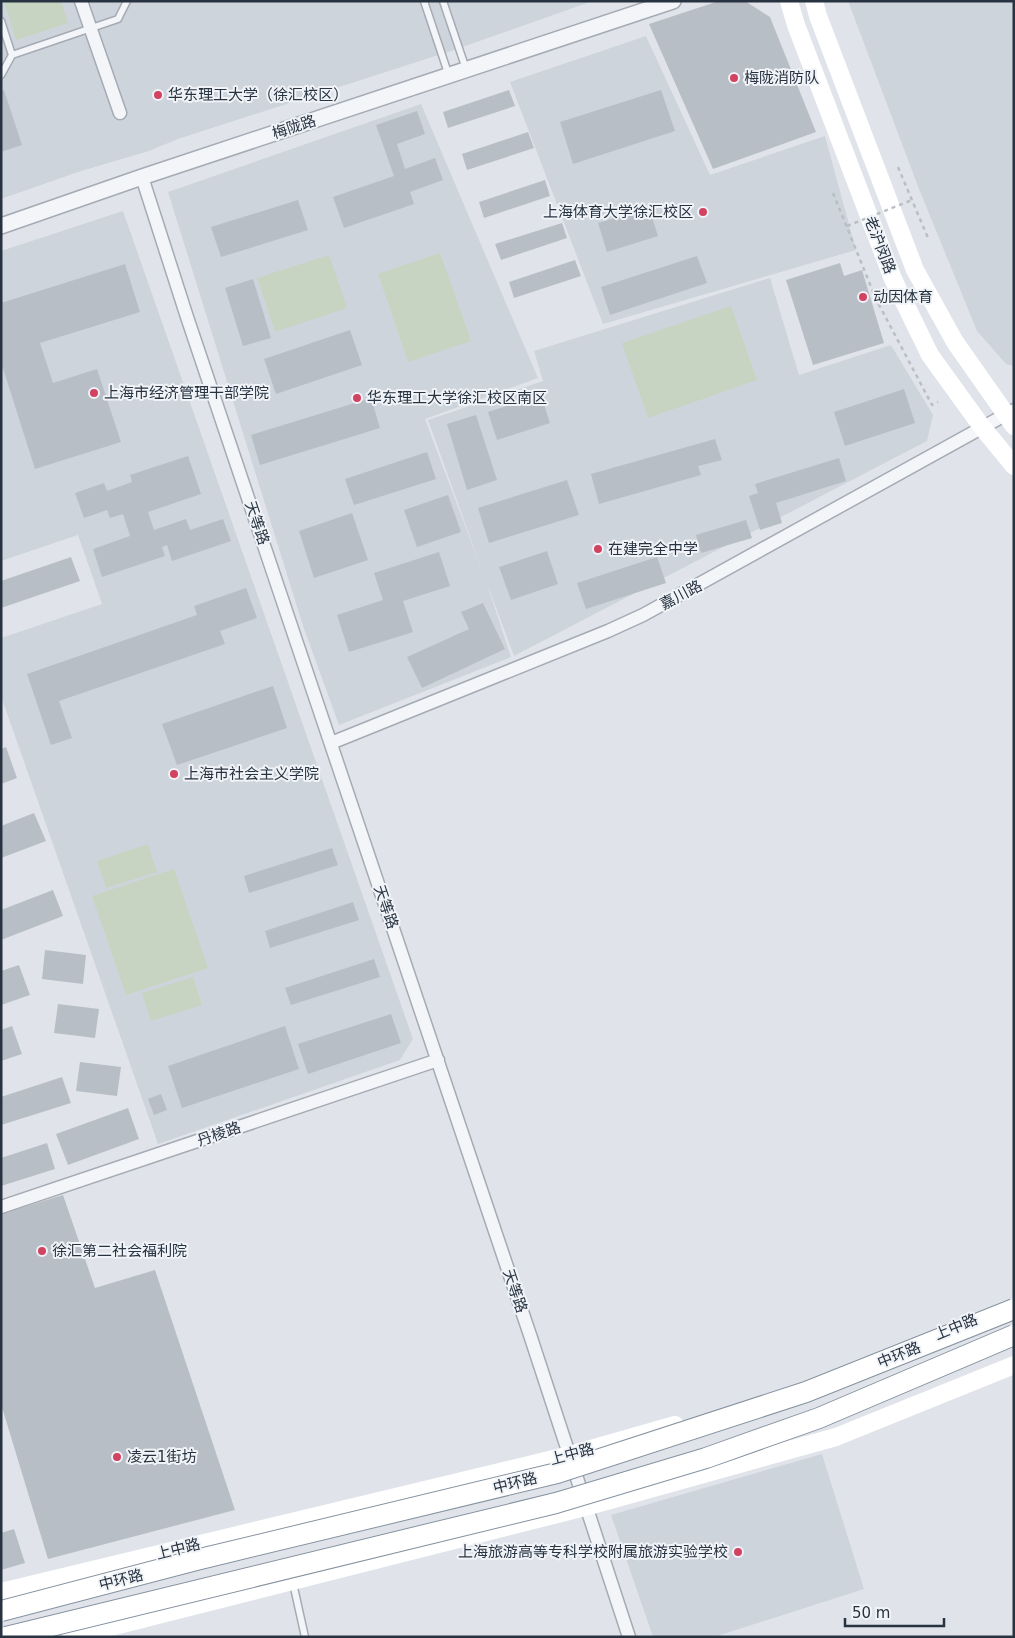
<svg xmlns="http://www.w3.org/2000/svg" width="1015" height="1638" viewBox="0 0 1015 1638" font-family="'DejaVu Sans','Noto Sans SC',sans-serif">
<style>
.built{fill:#ced4dc}
.green{fill:#c7d4c1}
.building{fill:#b7bec6}
.lines{fill:none;stroke-linecap:round;stroke-linejoin:round}
.service-casing{stroke:#a5abb4;stroke-width:9}
.minor-casing{stroke:#a5abb4;stroke-width:15}
.tertiary-casing{stroke:#a5abb4;stroke-width:18}
.path{stroke:#babfc5;stroke-width:2.5;stroke-dasharray:4 4;stroke-linecap:butt}
.service{stroke:#f3f5f8;stroke-width:6}
.minor{stroke:#f3f5f8;stroke-width:12}
.tertiary{stroke:#f3f5f8;stroke-width:15}
.secondary{stroke:#fff;stroke-width:18}
.trunk-bridge-casing{stroke:#8793a0;stroke-width:22;stroke-linecap:butt}
.path-bridge{stroke:#babfc5;stroke-width:2.5;stroke-dasharray:4 4;stroke-linecap:butt}
.trunk-bridge{stroke:#fff;stroke-width:20}
.poi-dot{fill:#d14360;stroke:#f0f3f7;stroke-width:2}
.labels{text-anchor:middle;dominant-baseline:central;stroke-width:4;stroke-linejoin:round;paint-order:stroke}
.poi-label{font-size:15px;fill:#283341;stroke:#f0f3f7;text-anchor:start}
.street-label{font-size:15px;fill:#283341;stroke:#f0f3f7}
</style>
<rect width="100%" height="100%" fill="#e0e4ea"/>
<path class="built" d="M1,1H593L451,51L178,139L149,151L78,172L1,199Z
M848,1H1014V366L1006,364L977,331L919,189Z
M646,36L710,175L825,136L856,250L603,324L510,82Z
M421,104L538,378L425,419L484,576L428,420L543,381L534,351L770,278L799,375L891,345L933,415L927,441L514,656L486,581L511,657L339,725L303,626L168,192Z
M123,211L413,1039L400,1060L158,1144L1,696V638L102,604L78,535L1,561V251Z
M822,1454L864,1589L714,1637H653L611,1515Z"/>
<path class="green" d="M4,1H61L68,23L16,40Z
M440,253L471,341L408,362L378,274Z
M329,255L347,308L275,332L257,278Z
M731,306L757,380L648,418L622,343Z
M148,844L157,872L106,888L97,861Z
M174,869L208,968L126,995L92,896Z
M193,977L202,1005L151,1021L142,993Z"/>
<path class="building" d="M719,1H745L770,17L816,132L713,169L649,24Z
M4,90L22,145L1,152V91Z
M509,90L515,106L448,128L443,112Z
M661,90L675,131L573,164L560,122Z
M417,111L425,134L397,144L405,169L435,158L443,180L410,192L414,204L344,228L333,197L394,176L376,125Z
M528,132L534,148L467,170L462,154Z
M545,180L550,196L484,218L479,202Z
M298,200L308,230L221,257L211,227Z
M649,208L658,236L607,252L598,223Z
M562,223L567,238L501,260L495,244Z
M697,256L707,283L610,315L601,287Z
M575,260L581,276L514,298L509,282Z
M840,263L844,276L862,270L884,343L813,365L786,280Z
M125,264L140,312L40,343L53,383L97,369L121,442L35,469L1,362V303Z
M253,279L271,338L243,346L225,288Z
M350,330L362,365L276,394L264,359Z
M904,389L915,423L845,446L834,412Z
M541,395L550,423L497,440L488,412Z
M371,398L380,428L260,465L251,435Z
M476,415L497,480L467,490L447,424Z
M715,439L722,460L698,466L701,475L599,504L591,474Z
M427,452L436,479L354,505L345,479Z
M188,456L201,494L148,512L154,530L186,519L190,530L223,519L231,541L172,561L167,545L162,547L165,556L102,577L93,549L130,536L123,514L110,518L107,510L84,518L75,493L104,483L107,491L132,482L130,475Z
M839,458L846,481L776,503L782,523L760,530L749,496L758,493L755,484Z
M567,480L579,515L489,543L478,508Z
M448,495L461,532L417,547L404,510Z
M352,513L368,560L314,578L299,531Z
M746,520L752,538L701,553L696,535Z
M547,551L558,584L511,600L499,567Z
M439,552L450,586L403,601L413,632L349,652L337,615L383,600L374,573Z
M71,557L80,581L1,608V581Z
M657,557L666,583L586,609L577,583Z
M246,588L257,618L220,631L225,644L59,701L72,738L51,745L27,674L197,615L194,606Z
M483,603L505,649L422,688L407,657L469,629L461,612Z
M273,686L287,728L177,765L162,724Z
M6,747L17,778L1,784V749Z
M34,813L46,841L1,858V826Z
M332,848L338,865L249,893L244,876Z
M53,890L63,916L1,940V910Z
M353,902L359,920L270,948L265,931Z
M45,950L86,955L83,984L42,979Z
M374,959L380,977L291,1005L285,988Z
M19,965L30,995L1,1005V971Z
M58,1004L99,1009L95,1038L54,1033Z
M391,1014L401,1043L308,1074L298,1044Z
M12,1026L22,1054L1,1061V1030Z
M285,1026L299,1069L182,1108L168,1066Z
M80,1062L121,1067L117,1096L76,1091Z
M62,1077L71,1103L1,1125V1097Z
M161,1094L167,1110L154,1115L148,1099Z
M128,1108L139,1139L68,1165L56,1134Z
M47,1143L55,1169L1,1186V1158Z
M63,1195L95,1288L155,1270L235,1510L48,1559L1,1404V1214Z
M14,1529L25,1563L1,1570V1533Z"/>
<g class="lines">
<g class="service-casing">
<path id="service" d="M424,1L449,76
M443,1L466,69
M1,21L12,55
M1,75L12,55L118,19L127,1
M293,1583L305,1637"/>
</g>
<g class="minor-casing">
<path id="minor" d="M81,1L120,113
M142,177L187,317L531,1338L629,1637
M331,743L608,631L643,615L1014,410
M1,1207L438,1060"/>
</g>
<g class="tertiary-casing">
<path id="tertiary" d="M1,226L142,177L673,1"/>
</g>
<path class="path" d="M898,167L928,238
M833,193L876,299L932,405L938,402"/>
<use href="#service" class="service"/>
<use href="#minor" class="minor"/>
<use href="#tertiary" class="tertiary"/>
<path class="secondary" d="M789,1L796,25L893,279L930,355L982,427L1014,466
M814,1L818,16L915,270L955,342L1014,426
M1,1592L570,1455L675,1425
M71,1637L585,1507L836,1437L1014,1365"/>
<g class="trunk-bridge-casing">
<path id="trunk-bridge" d="M1,1611L196,1560L557,1473L806,1392L1014,1309
M6,1637L556,1503L706,1458L819,1418L1014,1335"/>
</g>
<path class="path-bridge" d="M847,226L912,200"/>
<use href="#trunk-bridge" class="trunk-bridge"/>
</g>
<g class="poi-dot">
<circle cx="734" cy="78" r="5"/>
<circle cx="158" cy="95" r="5"/>
<circle cx="703" cy="212" r="5"/>
<circle cx="863" cy="297" r="5"/>
<circle cx="94" cy="393" r="5"/>
<circle cx="357" cy="398" r="5"/>
<circle cx="598" cy="549" r="5"/>
<circle cx="174" cy="774" r="5"/>
<circle cx="42" cy="1251" r="5"/>
<circle cx="117" cy="1457" r="5"/>
<circle cx="738" cy="1552" r="5"/>
</g>
<g class="labels">
<g class="poi-label">
<text x="744" y="78">梅陇消防队</text>
<text x="168" y="95">华东理工大学（徐汇校区）</text>
<text x="693" y="212" text-anchor="end">上海体育大学徐汇校区</text>
<text x="873" y="297">动因体育</text>
<text x="104" y="393">上海市经济管理干部学院</text>
<text x="367" y="398">华东理工大学徐汇校区南区</text>
<text x="608" y="549">在建完全中学</text>
<text x="184" y="774">上海市社会主义学院</text>
<text x="52" y="1251">徐汇第二社会福利院</text>
<text x="127" y="1457">凌云1街坊</text>
<text x="728" y="1552" text-anchor="end">上海旅游高等专科学校附属旅游实验学校</text>
</g>
<g class="street-label">
<text transform="translate(294 127) rotate(-18)">梅陇路</text>
<text transform="translate(880 245) rotate(69)">老沪闵路</text>
<text transform="translate(257 523) rotate(71)">天等路</text>
<text transform="translate(681 595) rotate(-28)">嘉川路</text>
<text transform="translate(386 907) rotate(71)">天等路</text>
<text transform="translate(219 1134) rotate(-19)">丹棱路</text>
<text transform="translate(515 1291) rotate(71)">天等路</text>
<text transform="translate(956 1327) rotate(-22)">上中路</text>
<text transform="translate(899 1355) rotate(-22)">中环路</text>
<text transform="translate(572 1454) rotate(-15)">上中路</text>
<text transform="translate(515 1483) rotate(-14)">中环路</text>
<text transform="translate(178 1549) rotate(-14)">上中路</text>
<text transform="translate(121 1580) rotate(-14)">中环路</text>
</g>
</g>
<rect width="1015" height="1638" fill="none" stroke="#283341" stroke-width="5"/>
<path d="M845 1618v8h99v-8" fill="none" stroke="#283341" stroke-width="2.5"/>
<text x="852" y="1618" font-size="15" fill="#283341" stroke="#f0f3f7" stroke-width="4" paint-order="stroke">50 m</text>
</svg>
